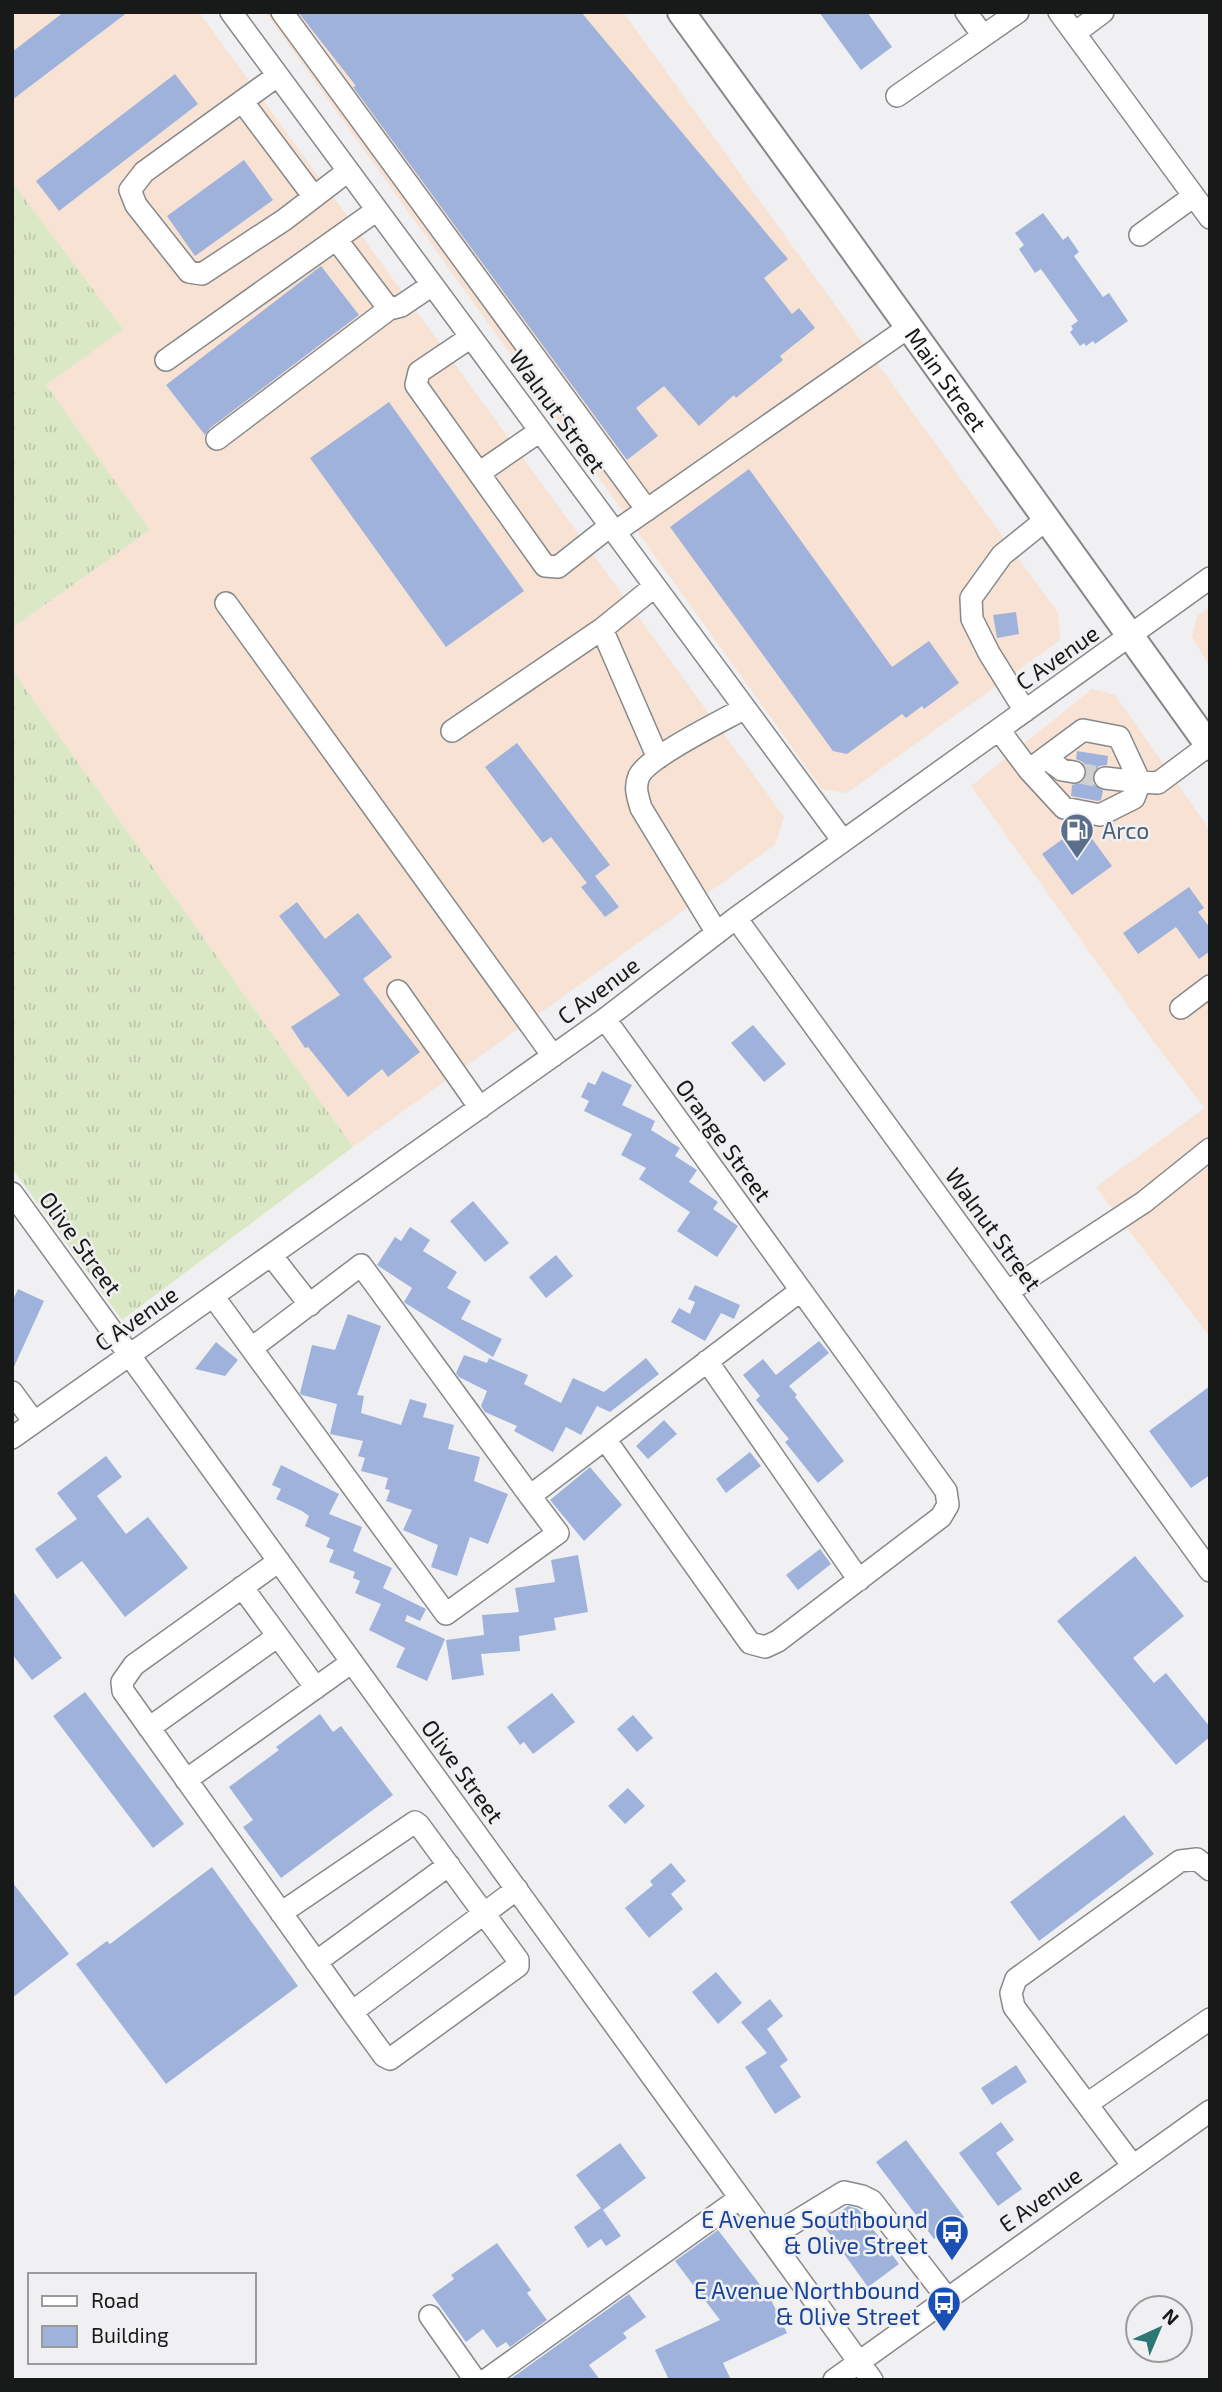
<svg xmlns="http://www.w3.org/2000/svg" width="1222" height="2392" viewBox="0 0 1222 2392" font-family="'Exo 2',sans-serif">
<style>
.commercial{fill:#f7e2d3}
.grass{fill:url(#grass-tufts)}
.building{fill:#9fb2dc}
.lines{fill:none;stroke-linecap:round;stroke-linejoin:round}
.minor-tunnel{stroke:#d0d0d1;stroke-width:21;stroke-dasharray:21 10;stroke-linecap:butt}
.minor-casing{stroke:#878889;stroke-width:24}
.major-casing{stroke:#878889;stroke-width:30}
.minor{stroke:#fff;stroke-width:21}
.major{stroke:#fff;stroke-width:26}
.labels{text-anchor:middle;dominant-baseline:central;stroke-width:5;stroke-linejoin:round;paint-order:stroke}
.street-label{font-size:23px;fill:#181919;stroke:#f0f0f2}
.service-label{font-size:23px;fill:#4e5e75;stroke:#f0f0f2;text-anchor:start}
.transit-label{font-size:23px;fill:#164399;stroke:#f0f0f2;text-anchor:end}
</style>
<defs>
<pattern id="grass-tufts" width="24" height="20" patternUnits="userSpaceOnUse" patternTransform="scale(1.75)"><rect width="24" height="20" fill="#dbe8c6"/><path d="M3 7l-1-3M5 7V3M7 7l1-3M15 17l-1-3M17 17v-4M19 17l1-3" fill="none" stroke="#bbc6aa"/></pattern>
</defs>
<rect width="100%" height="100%" fill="#f0f0f2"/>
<path class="commercial" d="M12,12H199L784,817L775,845L353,1147L12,670V628L150,530L45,385L122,329L12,182Z
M265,12H623L1058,613L1060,640L847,793L822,789Z
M1210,607V668L1192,636L1197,616Z
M1092,689L1115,695L1210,830V1337L1096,1187L1205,1108L1156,1045L971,786Z"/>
<path class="grass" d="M12,182L123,329L46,385L150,530L12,628Z
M12,670L353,1147L122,1320L12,1168Z"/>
<path class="building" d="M64,12H128L12,100V52Z
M298,12H581L788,259L764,278L792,314L799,308L815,328L780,356L783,360L736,398L734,395L699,426L664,386L636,408L658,436L627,460L353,87L356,86Z
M819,12H867L892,47L861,70Z
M175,74L198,104L59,211L36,181Z
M244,160L273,200L195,256L167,216Z
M1043,213L1063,240L1068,236L1079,252L1074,256L1103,297L1109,293L1128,321L1095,344L1093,341L1086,346L1084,343L1080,346L1070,332L1073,329L1071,326L1078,321L1041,269L1035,273L1019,249L1024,245L1015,233Z
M321,266L359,315L209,429L205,435L166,385Z
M389,402L524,591L446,647L310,458Z
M749,469L892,667L929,641L959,683L924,709L922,706L906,718L902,714L847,754L833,751L670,527Z
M1016,612L1019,634L997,638L993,615Z
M517,743L610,865L595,876L619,907L605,917L581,887L587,883L551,837L543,843L485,767Z
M1077,751L1108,756L1107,765L1099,766L1092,776L1093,784L1103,791L1101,800L1098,801L1071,796L1072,785L1084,781L1087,773L1083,762L1076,759Z
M1082,825L1112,866L1072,895L1042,854Z
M1189,887L1204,908L1198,912L1210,928V951L1199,959L1176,927L1138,954L1123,933Z
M297,902L325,939L358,913L392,957L363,979L420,1052L388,1077L382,1069L348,1097L308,1047L305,1048L291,1027L340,995L279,916Z
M753,1025L786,1064L764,1082L731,1043Z
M602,1071L632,1085L622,1105L655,1121L651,1130L680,1148L675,1156L697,1170L689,1182L718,1202L713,1209L738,1226L717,1257L677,1231L690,1212L639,1179L646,1168L621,1155L632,1134L584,1111L589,1101L581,1097L588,1082L595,1085Z
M473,1201L509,1243L485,1262L450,1221Z
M410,1227L430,1240L423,1251L457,1272L447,1288L471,1301L461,1319L502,1339L493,1357L405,1303L404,1302L412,1288L377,1265L395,1237L401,1241Z
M556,1255L573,1276L546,1298L529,1277Z
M695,1285L740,1305L734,1319L721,1313L705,1341L671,1322L679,1308L690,1314L695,1302L688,1299Z
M18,1289L44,1301L12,1371V1302Z
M348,1314L381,1326L357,1395L364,1396L361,1413L401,1425L410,1399L427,1404L423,1417L454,1425L448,1449L480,1457L474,1481L508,1494L488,1544L470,1537L457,1576L431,1567L438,1545L403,1530L412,1510L386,1501L390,1490L385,1489L388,1478L361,1471L365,1458L358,1456L363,1441L330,1434L337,1404L302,1395L300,1393L312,1345L335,1350Z
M819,1341L829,1353L789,1386L797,1395L795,1397L844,1461L818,1483L785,1442L789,1439L756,1400L760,1396L743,1375L763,1359L776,1375Z
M216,1342L238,1360L225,1376L195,1369Z
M464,1355L487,1363L489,1358L528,1375L524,1384L561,1403L573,1378L604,1392L646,1358L659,1374L610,1412L597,1406L581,1435L566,1427L553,1452L514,1431L517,1426L485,1412L481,1406L487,1391L459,1377L456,1373Z
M1210,1386V1475L1191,1488L1149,1431Z
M664,1420L677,1434L648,1459L636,1446Z
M750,1452L761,1466L726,1493L716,1479Z
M106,1456L122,1477L97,1496L126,1534L148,1517L188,1568L125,1617L82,1561L57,1579L35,1549L77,1519L57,1493Z
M281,1465L339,1494L329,1514L362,1527L353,1551L392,1568L383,1588L426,1609L420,1621L407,1615L405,1621L445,1639L427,1681L396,1667L405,1648L369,1630L381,1604L355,1593L360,1581L353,1578L355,1572L329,1562L334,1550L326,1547L330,1538L305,1526L309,1516L302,1511L276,1499L281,1489L272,1485Z
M590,1467L622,1505L584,1541L550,1500Z
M820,1549L831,1564L798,1590L786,1575Z
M578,1555L588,1612L554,1618L556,1630L519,1636L520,1651L481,1654L484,1675L452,1680L446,1640L484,1635L482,1615L519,1612L515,1588L555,1582L551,1560Z
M1135,1556L1184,1616L1133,1658L1154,1683L1166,1673L1210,1727V1737L1176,1765L1057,1621Z
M12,1590L62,1658L32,1680L12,1654Z
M85,1692L184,1824L153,1848L53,1716Z
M552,1693L575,1722L533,1754L524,1742L520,1745L507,1727Z
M320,1714L333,1732L341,1726L393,1795L281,1878L243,1827L253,1820L229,1787L279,1750L276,1747Z
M633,1715L653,1738L637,1752L617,1729Z
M628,1788L645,1806L625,1824L608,1806Z
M1124,1815L1154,1854L1039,1941L1010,1902Z
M671,1863L686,1881L671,1894L683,1909L649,1938L625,1908L653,1885L650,1881Z
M212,1867L298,1986L166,2084L76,1964L107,1941L110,1944Z
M12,1882L69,1954L12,1998Z
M716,1972L742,2003L718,2024L692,1992Z
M770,1999L783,2016L767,2029L788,2060L780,2066L801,2097L775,2114L745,2067L767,2053L741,2022Z
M1016,2065L1027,2082L992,2105L981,2088Z
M1001,2122L1014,2140L996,2153L1022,2189L998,2206L959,2153Z
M906,2140L964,2217L934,2239L876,2162Z
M620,2143L646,2178L603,2210L621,2236L606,2246L601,2239L588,2248L574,2227L601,2208L576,2175Z
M848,2206L858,2209L899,2264L868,2287L823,2225Z
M718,2230L761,2286L764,2285L787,2333L723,2363L731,2380H669L655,2350L720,2320L675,2261Z
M497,2243L531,2290L527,2293L547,2320L510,2347L506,2342L497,2348L483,2329L466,2342L432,2295L454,2279L451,2275Z
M629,2294L646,2317L623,2333L627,2338L589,2365L600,2380H509Z"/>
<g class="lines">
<path class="minor-tunnel" d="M1074,772L1105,778"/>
<g class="minor-casing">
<path id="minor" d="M231,12L843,841
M282,12L647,510
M966,12L983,36
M1059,12L1210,218
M1075,33L1103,12
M277,76L144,172L130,190L136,205L189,272L202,274L284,220L348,171
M897,96L1018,12
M242,101L314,197
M1140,235L1194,196
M336,239L389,309L401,306L432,285
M471,337L419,372L416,385L545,566L558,567L610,526
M166,360L377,210
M217,439L389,309
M479,473L540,431
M615,532L909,327
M655,586L602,629L658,758
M226,603L553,1056
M1025,711L989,653L972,619L971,598L1002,555L1048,518
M999,730L1029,770L1064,808L1100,815L1134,798L1140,782L1105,778
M452,731L602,629
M1046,758L1062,770L1074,772
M1029,770L1083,730L1119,737L1140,782L1158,783L1209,745
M736,918L1210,1571
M717,933L641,808C638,797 634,788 639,776C649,756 722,721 745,708
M398,991L480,1108
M1181,1008L1210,986
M12,1193L872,2380
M271,1255L310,1305
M1007,1292L1144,1202L1210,1149
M213,1296L446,1614L558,1533L530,1496L800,1291
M252,1348L361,1265L530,1496
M707,1361L859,1580
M12,1392L34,1422
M12,1438L605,1019L736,918L1210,578
M605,1439L750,1643L765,1647L778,1641L941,1517L948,1505L946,1491L605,1019
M279,1561L134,1665L122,1682L123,1691L352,2012L517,1889
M242,1587L316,1688
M149,1728L278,1636
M186,1780L352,1662
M281,1913L415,1822L419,1825L518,1960V1966L390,2059L384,2056L352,2012
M316,1962L449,1865
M1087,2104L1210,2019
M1133,2166L1014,2007L1011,1993L1016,1979L1180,1861L1197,1859L1210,1870
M769,2238L844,2192L862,2196L872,2201L947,2298
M430,2316L475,2380
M486,2380L740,2198
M834,2380L1210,2111"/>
</g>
<g class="major-casing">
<g id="major">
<path id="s1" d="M681,12L825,210L1210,747"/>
</g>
</g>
<use href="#minor" class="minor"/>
<use href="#major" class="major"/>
</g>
<defs>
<g id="fuel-pin" transform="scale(1.75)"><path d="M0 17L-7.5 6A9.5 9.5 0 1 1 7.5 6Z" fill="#5c6f8a" stroke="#f0f0f2"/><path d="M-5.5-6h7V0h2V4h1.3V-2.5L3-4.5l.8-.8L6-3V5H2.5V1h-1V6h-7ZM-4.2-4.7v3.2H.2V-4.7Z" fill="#fff"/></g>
<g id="bus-pin" transform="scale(1.75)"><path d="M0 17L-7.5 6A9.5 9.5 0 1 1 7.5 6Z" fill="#1a4fb4" stroke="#f0f0f2"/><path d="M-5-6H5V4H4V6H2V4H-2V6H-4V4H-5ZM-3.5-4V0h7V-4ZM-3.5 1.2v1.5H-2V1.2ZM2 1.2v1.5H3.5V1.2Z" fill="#fff"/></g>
</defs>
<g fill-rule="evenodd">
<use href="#fuel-pin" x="1077" y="830"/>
<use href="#bus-pin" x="952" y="2232"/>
<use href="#bus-pin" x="944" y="2303"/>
</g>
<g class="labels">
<g class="street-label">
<text stroke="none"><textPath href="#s1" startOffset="453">Main Street</textPath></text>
<text transform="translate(558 411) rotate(54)">Walnut Street</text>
<text transform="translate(1057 657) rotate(-35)">C Avenue</text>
<text transform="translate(598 990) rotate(-37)">C Avenue</text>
<text transform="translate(724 1140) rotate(54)">Orange Street</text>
<text transform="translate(994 1229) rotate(54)">Walnut Street</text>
<text transform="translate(81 1243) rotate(54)">Olive Street</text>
<text transform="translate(136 1318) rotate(-35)">C Avenue</text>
<text transform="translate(463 1771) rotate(54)">Olive Street</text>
<text transform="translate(1040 2199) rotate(-35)">E Avenue</text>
</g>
<g class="service-label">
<text x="1102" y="830">Arco</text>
</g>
<g class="transit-label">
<text x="928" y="2219">E Avenue Southbound<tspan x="928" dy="26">&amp; Olive Street</tspan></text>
<text x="920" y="2290">E Avenue Northbound<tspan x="920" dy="26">&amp; Olive Street</tspan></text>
</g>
</g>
<rect width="1222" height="2392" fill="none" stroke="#181919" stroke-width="28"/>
<rect x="28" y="2273" width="228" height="91" fill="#f0f0f2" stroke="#9a9a9b" stroke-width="2"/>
<rect x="42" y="2296" width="35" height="10" fill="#ffffff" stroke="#9a9a9b" stroke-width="2"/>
<text x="91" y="2308" font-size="21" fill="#181919">Road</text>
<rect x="42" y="2326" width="35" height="21" fill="#9fb2dc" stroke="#9a9a9b" stroke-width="2"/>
<text x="91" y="2343" font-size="21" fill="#181919">Building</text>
<g transform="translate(1159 2329) rotate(44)"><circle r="33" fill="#f0f0f2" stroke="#9a9a9b" stroke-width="2"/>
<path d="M0-5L12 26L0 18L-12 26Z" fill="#2c7674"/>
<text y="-10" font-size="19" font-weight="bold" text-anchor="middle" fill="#181919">N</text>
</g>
</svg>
